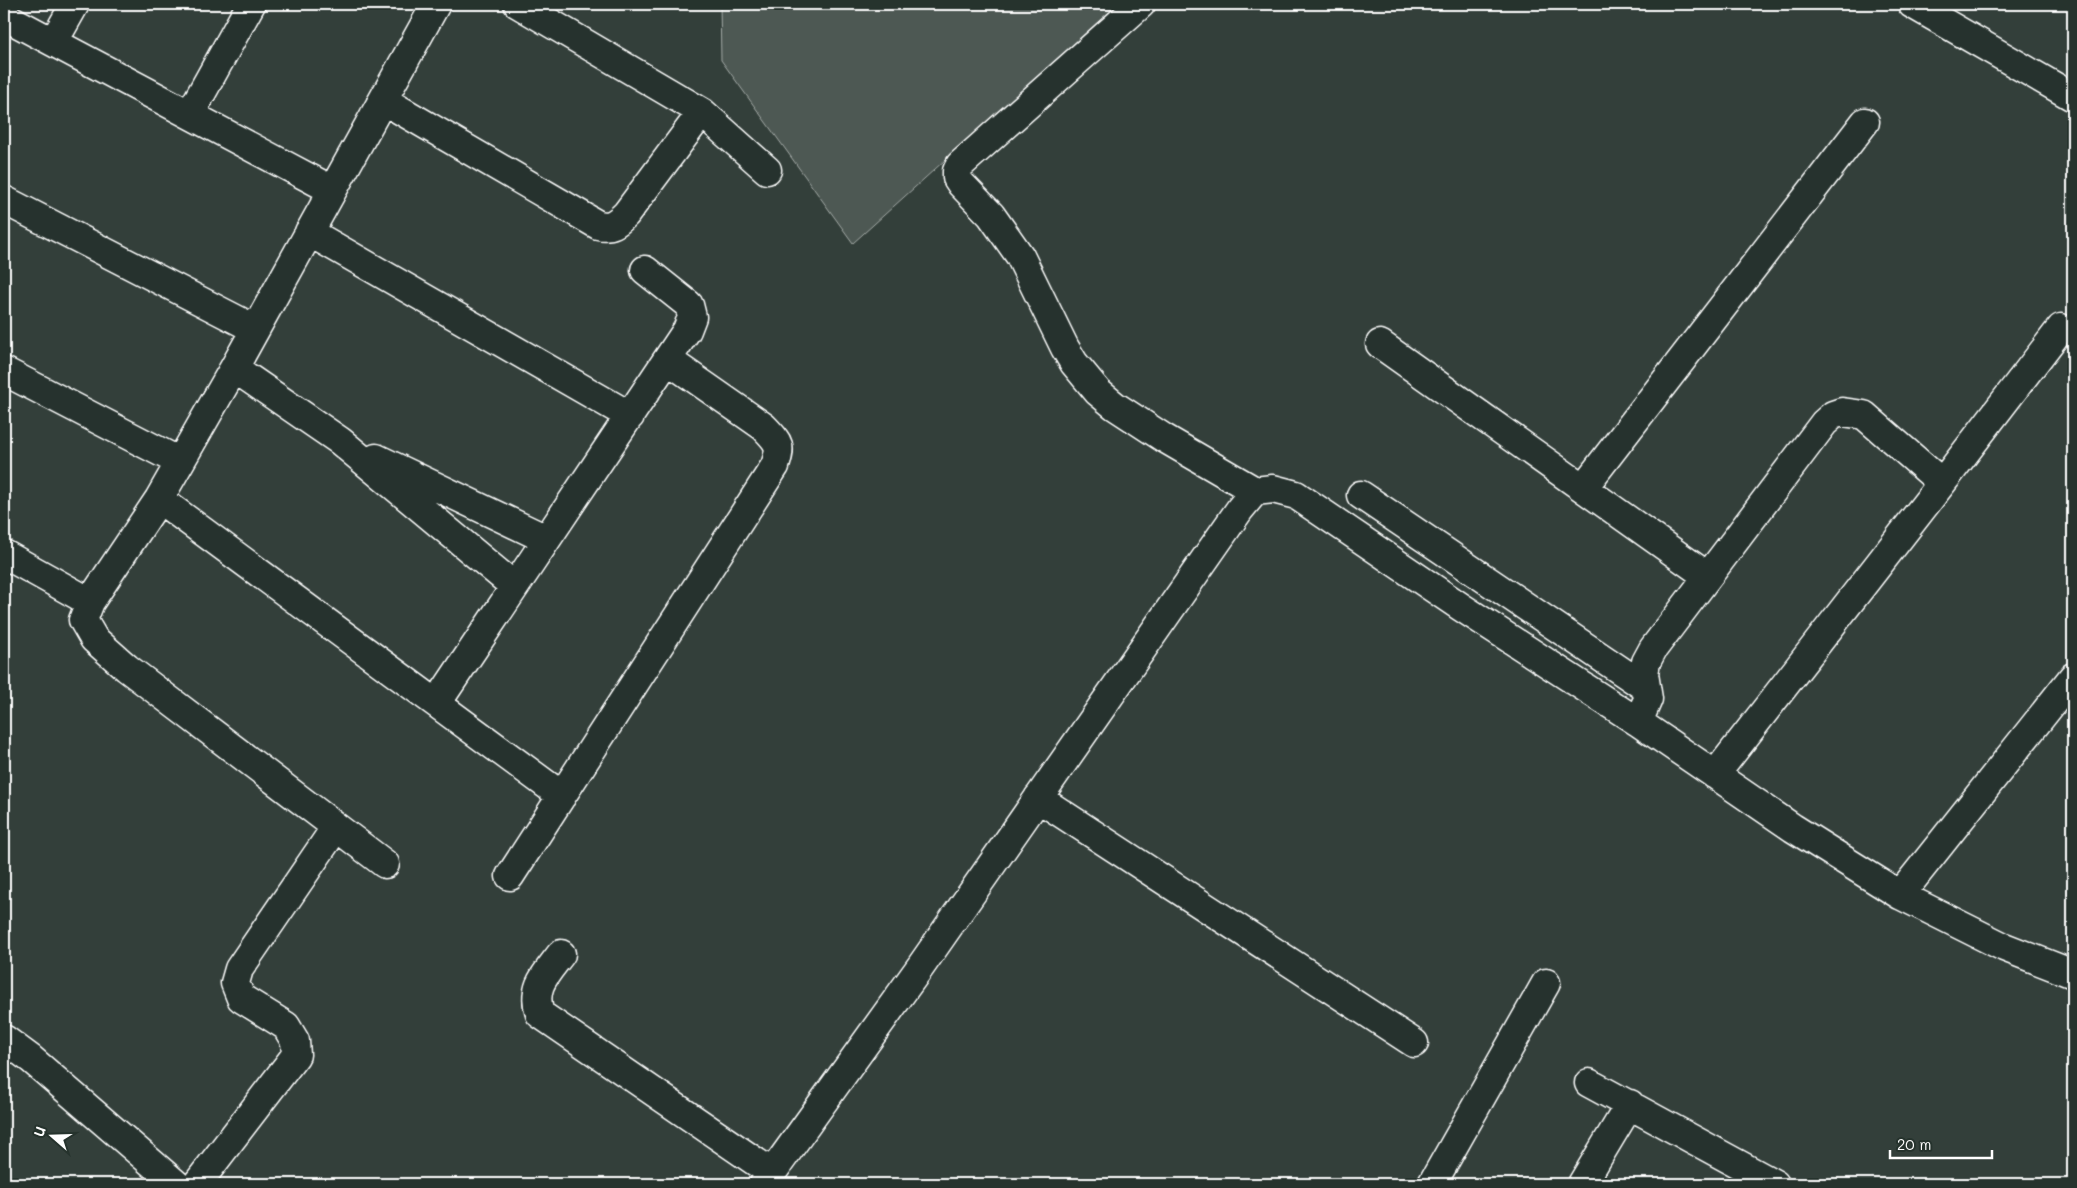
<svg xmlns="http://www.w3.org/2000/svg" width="2077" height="1188" viewBox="0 0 2077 1188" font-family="Mali,sans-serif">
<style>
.green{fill:#4d5853;stroke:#a6aca9}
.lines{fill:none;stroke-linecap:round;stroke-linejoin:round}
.minor-casing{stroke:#fff;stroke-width:31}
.minor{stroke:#26332d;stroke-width:28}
</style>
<rect width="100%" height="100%" fill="#333f3a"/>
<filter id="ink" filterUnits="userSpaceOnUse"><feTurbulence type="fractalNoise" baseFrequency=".02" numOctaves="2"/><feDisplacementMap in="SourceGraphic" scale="10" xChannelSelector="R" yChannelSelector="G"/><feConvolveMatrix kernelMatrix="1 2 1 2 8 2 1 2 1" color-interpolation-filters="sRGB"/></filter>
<g filter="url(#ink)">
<path class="green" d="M720,4H1118L853,243L721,60Z"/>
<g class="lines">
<g class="minor-casing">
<path id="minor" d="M518,4L702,112L767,170
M1141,4L960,165L957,171V178L961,184L991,215L1020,256L1065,348L1074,363L1098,392L1115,406L1164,438L1255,491L1273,489L1296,495L1461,607L1638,722L1793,828L1900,895L2004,947L2073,974
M1912,4L2073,97
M4,16L332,190
M54,41L75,4
M383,100L598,225C611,228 617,223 626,214L702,112
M190,114L251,4
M4,200L255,329
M309,232L630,416
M1380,344L1707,576
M234,368L340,441L514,586
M4,371L180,462
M376,458L546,539
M1942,483L2061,328
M1583,488L1865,122
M1361,495L1645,687
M159,499L562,796
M4,554L90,602
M437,703L687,330L692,317L689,305L645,270
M1638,722L1648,699L1644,674L1646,662L1653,649L1824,423L1833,415L1842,412L1864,415L1942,483L1715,775
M1038,798L1414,1043
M385,864L127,668L94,639L83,620L90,602L159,499L234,368L436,4
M510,876L775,466C782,445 779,443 764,427L668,360
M1900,895L2073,677
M561,954C546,974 531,987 540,1014L772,1173
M4,1039L31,1059L176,1184
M1589,1083L1775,1184
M197,1184L296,1055L295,1041L286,1026L241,998L235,983L239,969L336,827
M764,1184L921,966L1240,509L1255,491
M1432,1184L1546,983
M1582,1184L1630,1104"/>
</g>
<use href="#minor" class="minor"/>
</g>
</g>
<rect width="2077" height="1188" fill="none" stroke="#26332d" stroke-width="20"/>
<rect x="10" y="10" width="2057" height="1168" fill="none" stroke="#fff" stroke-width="2" filter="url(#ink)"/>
<g transform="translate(52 1136) rotate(290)" stroke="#26332d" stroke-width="4" paint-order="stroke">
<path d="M0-4L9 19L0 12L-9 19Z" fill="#ffffff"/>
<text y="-8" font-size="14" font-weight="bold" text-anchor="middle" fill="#ffffff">U</text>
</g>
<path d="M1890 1150v8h102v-8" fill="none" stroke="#ffffff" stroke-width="2.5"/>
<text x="1897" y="1150" font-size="15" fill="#ffffff" stroke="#26332d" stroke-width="4" paint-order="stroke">20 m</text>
</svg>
